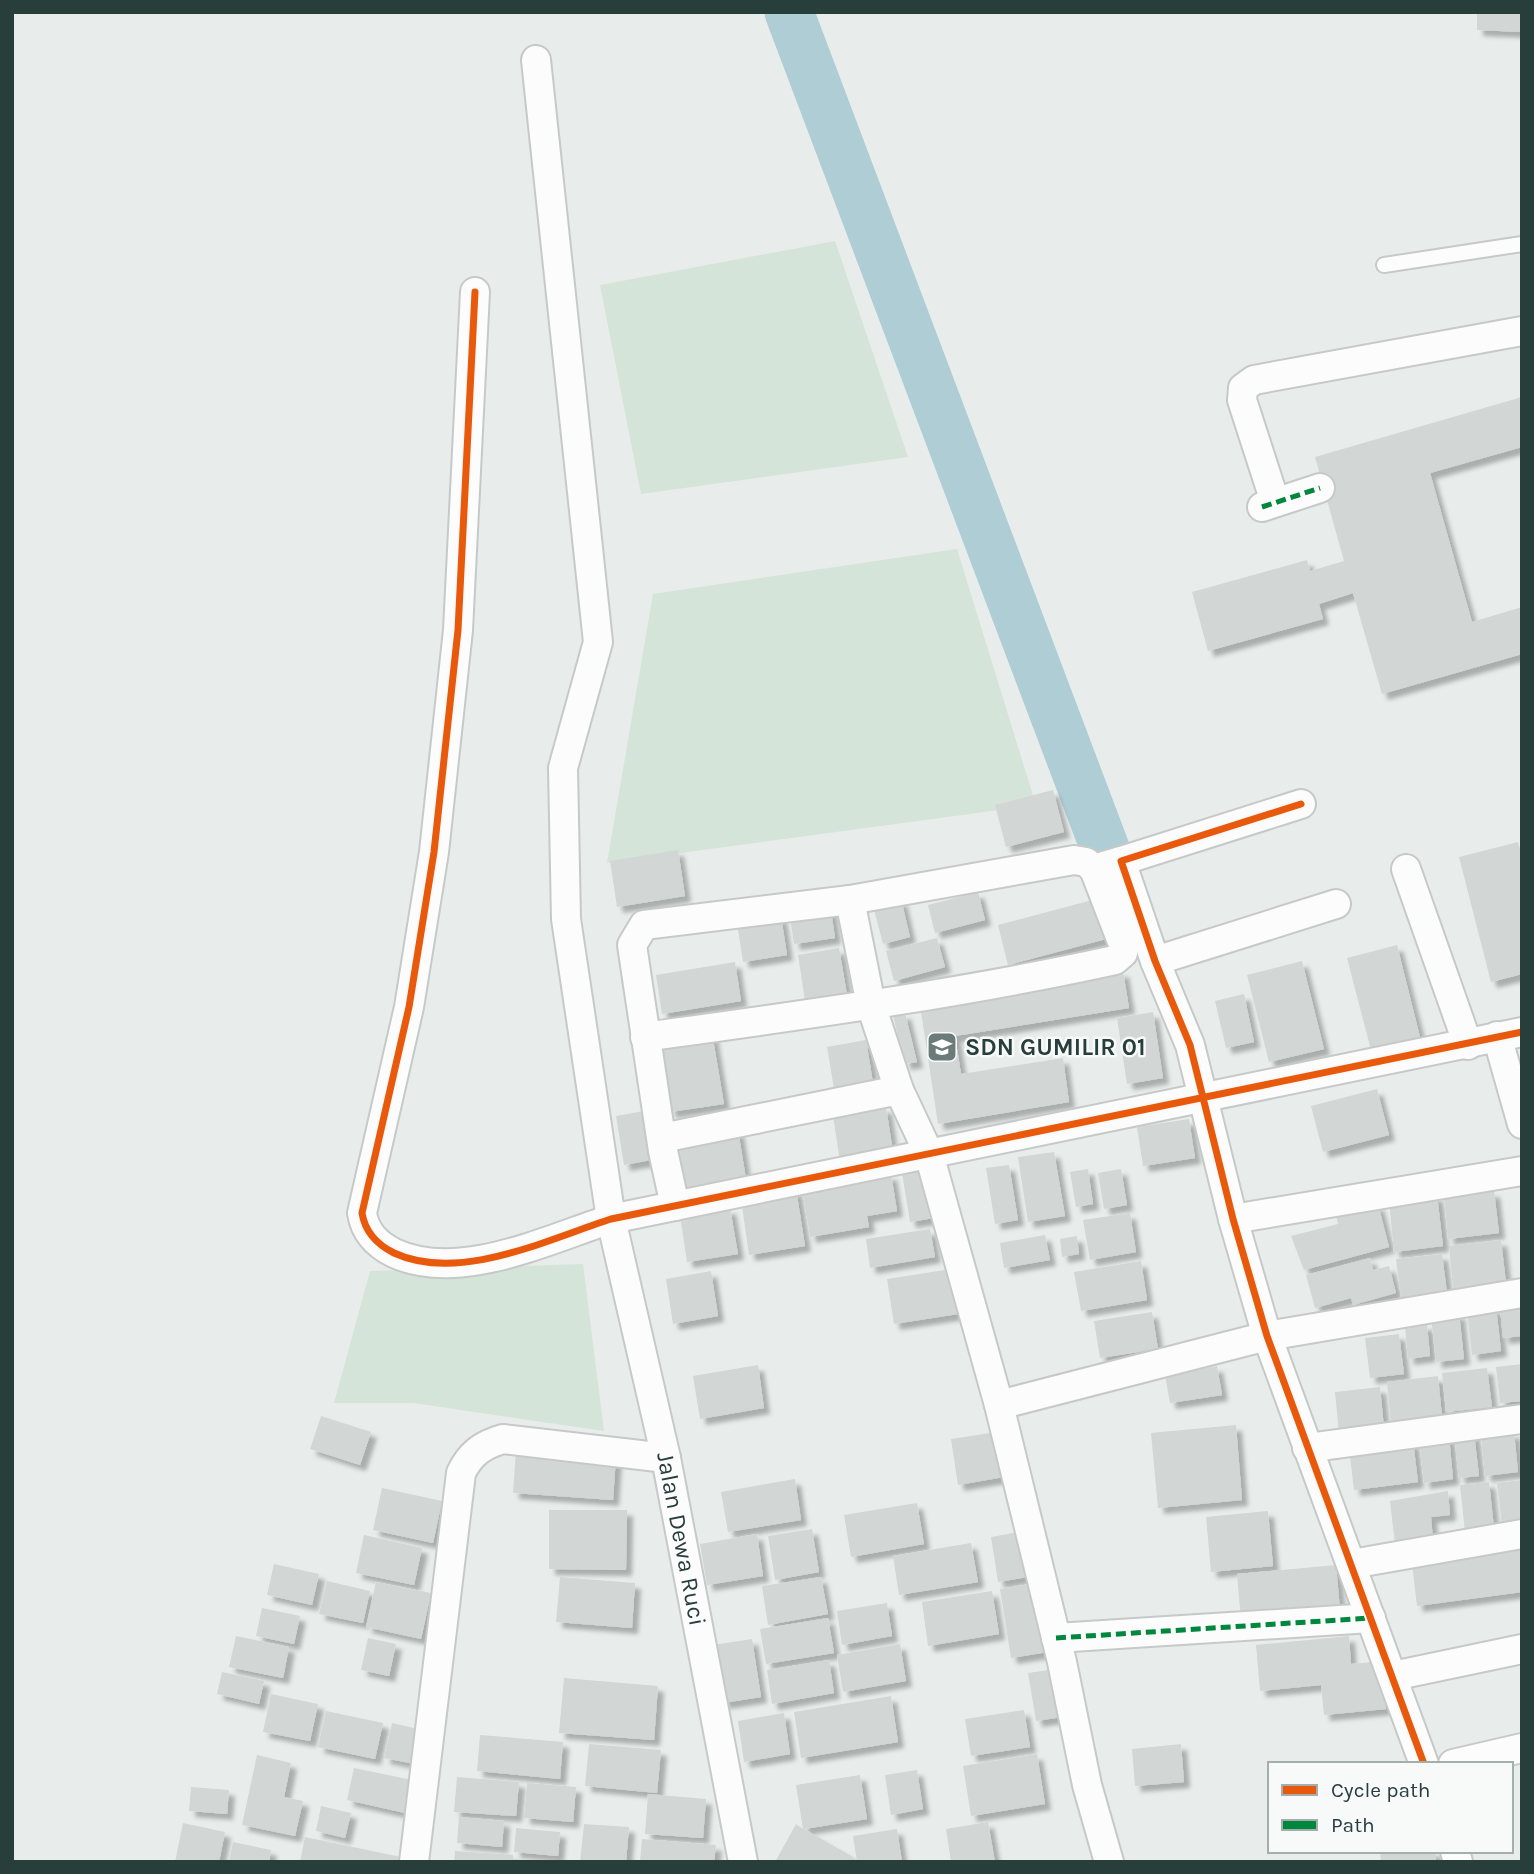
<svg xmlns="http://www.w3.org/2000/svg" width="1534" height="1874" viewBox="0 0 1534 1874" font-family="Karla,sans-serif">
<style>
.green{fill:#d4e4d9}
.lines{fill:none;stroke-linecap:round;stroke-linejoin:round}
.river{stroke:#afcdd5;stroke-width:49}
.building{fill:#d2d6d5;filter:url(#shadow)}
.service-casing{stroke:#c5cac8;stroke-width:18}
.minor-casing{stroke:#c5cac8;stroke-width:32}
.service{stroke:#fcfcfc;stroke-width:14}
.minor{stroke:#fcfcfc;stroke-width:28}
.quiet{stroke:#00873e;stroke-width:5;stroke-dasharray:10 5;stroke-linecap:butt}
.cycleway-casing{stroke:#f7faf9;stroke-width:11}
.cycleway{stroke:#e8590c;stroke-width:7}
.labels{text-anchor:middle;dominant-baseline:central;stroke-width:5;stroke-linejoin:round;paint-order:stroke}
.poi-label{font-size:24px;font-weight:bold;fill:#273e3a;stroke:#f7faf9;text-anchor:start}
.street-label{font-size:24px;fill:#273e3a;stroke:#f7faf9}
</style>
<defs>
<filter id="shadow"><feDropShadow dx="6" dy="6" stdDeviation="2" flood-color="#0004"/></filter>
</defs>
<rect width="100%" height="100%" fill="#e8edeb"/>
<path class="green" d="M835,241L908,457L641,494L600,285Z
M957,549L1036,805L607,863L653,594Z
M583,1264L604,1431L413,1403H334L370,1271Z"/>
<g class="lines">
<path class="river" d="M789,12L1129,912"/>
</g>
<path class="building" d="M1477,12H1522V32L1477,30Z
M1522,397V447L1430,473L1472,622L1522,607V654L1382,694L1353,593L1319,604L1323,619L1208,651L1192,592L1307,560L1310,571L1344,561L1315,457Z
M1053,790L1064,832L1006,847L995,805Z
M1518,842L1522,858V974L1491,982L1459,857Z
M678,850L685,896L617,907L610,861Z
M978,892L985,920L935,933L928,905Z
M901,899L910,937L883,944L873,906Z
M1096,899L1106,939L1008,965L998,925Z
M830,904L835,938L794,944L789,911Z
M781,916L787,955L743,962L737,923Z
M937,938L945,967L894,981L886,951Z
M1397,945L1421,1041L1372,1054L1347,958Z
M839,948L847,995L805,1001L798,955Z
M1302,961L1324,1049L1269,1062L1247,975Z
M735,962L741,1001L662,1014L656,975Z
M1123,971L1129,1008L955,1036L961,1074L1063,1058L1069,1102L938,1124L920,1005Z
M1244,994L1254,1042L1226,1048L1215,1001Z
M1153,1012L1163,1078L1127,1084L1117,1018Z
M905,1013L917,1062L905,1064L893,1016Z
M712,1033L724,1104L670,1112L658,1042Z
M866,1040L873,1083L834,1089L827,1047Z
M1377,1089L1389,1135L1323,1152L1311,1106Z
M886,1107L893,1152L840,1161L833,1116Z
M650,1110L657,1159L624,1165L616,1116Z
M1189,1119L1195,1158L1143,1166L1137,1127Z
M738,1130L746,1179L680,1190L673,1141Z
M1054,1152L1065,1216L1028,1222L1018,1157Z
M1009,1165L1018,1220L995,1224L986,1168Z
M932,1168L940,1217L910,1222L902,1173Z
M1088,1169L1093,1204L1076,1207L1070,1172Z
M1121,1169L1127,1205L1104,1209L1098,1173Z
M891,1174L897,1211L867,1216L869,1227L810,1237L802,1188Z
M796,1189L805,1246L749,1255L741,1199Z
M1494,1191L1499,1233L1448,1239L1444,1197Z
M1437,1195L1443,1246L1394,1252L1389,1200Z
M1378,1204L1389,1247L1304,1270L1291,1236L1338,1224L1336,1216Z
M730,1208L738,1254L687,1262L680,1216Z
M1130,1213L1136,1252L1090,1260L1083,1220Z
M930,1229L935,1257L870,1268L866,1239Z
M1045,1235L1050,1260L1004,1268L1000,1243Z
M1077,1236L1079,1254L1062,1257L1060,1239Z
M1501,1240L1506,1283L1453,1289L1449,1246Z
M1442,1254L1447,1293L1401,1298L1396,1259Z
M1370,1258L1373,1270L1389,1266L1396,1293L1353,1305L1351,1298L1315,1308L1306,1275Z
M1141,1261L1147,1300L1081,1311L1074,1272Z
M951,1269L958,1314L894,1324L887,1279Z
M711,1271L718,1316L673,1324L666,1279Z
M1522,1305V1336L1503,1338L1500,1308Z
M1496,1307L1501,1351L1472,1355L1467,1311Z
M1152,1312L1158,1349L1100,1358L1094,1321Z
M1459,1313L1464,1359L1436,1362L1431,1316Z
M1427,1324L1430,1356L1408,1359L1405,1327Z
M1399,1334L1404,1374L1370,1378L1365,1338Z
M1522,1364V1401L1500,1403L1496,1367Z
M758,1365L764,1408L700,1419L693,1376Z
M1217,1366L1222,1395L1170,1403L1165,1375Z
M1487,1368L1492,1407L1446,1412L1442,1373Z
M1438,1376L1442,1417L1391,1423L1387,1382Z
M1380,1387L1384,1428L1339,1433L1335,1392Z
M321,1416L371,1432L360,1465L310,1449Z
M1236,1425L1242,1500L1158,1508L1151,1433Z
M997,1432L1004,1477L958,1485L951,1439Z
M1514,1432L1518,1472L1485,1476L1481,1436Z
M1474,1433L1479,1476L1459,1478L1454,1435Z
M1449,1436L1453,1479L1424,1483L1419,1440Z
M1413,1441L1418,1482L1354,1490L1349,1448Z
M516,1450L616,1457L613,1500L513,1493Z
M795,1479L801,1520L728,1532L721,1492Z
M1522,1480V1523L1502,1525L1497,1483Z
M1489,1482L1494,1528L1465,1532L1460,1485Z
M382,1488L442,1501L433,1543L373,1530Z
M1448,1491L1450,1515L1431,1517L1433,1540L1395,1544L1390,1501Z
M917,1503L924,1544L851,1557L844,1515Z
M549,1510H627L626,1570L549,1569Z
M1268,1511L1273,1566L1211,1572L1206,1517Z
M812,1529L819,1572L775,1580L768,1536Z
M1025,1531L1033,1576L998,1582L991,1537Z
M757,1534L763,1576L707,1585L700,1544Z
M364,1535L422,1548L414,1585L356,1573Z
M971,1543L978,1582L899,1595L893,1556Z
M1522,1543V1592L1417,1606L1411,1555Z
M274,1564L319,1574L312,1605L267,1595Z
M1336,1565L1340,1610L1241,1620L1237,1574Z
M560,1577L635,1583L632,1628L556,1622Z
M821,1577L828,1614L768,1625L762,1586Z
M327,1581L370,1591L363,1623L319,1614Z
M376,1582L431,1593L421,1639L366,1627Z
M1037,1583L1048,1652L1011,1658L1000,1589Z
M992,1591L999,1634L928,1646L922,1602Z
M887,1603L892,1636L842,1645L837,1611Z
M262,1608L300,1616L294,1644L256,1636Z
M828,1618L834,1653L766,1664L760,1629Z
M236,1636L289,1647L283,1678L229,1667Z
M1349,1636L1351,1664L1382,1661L1386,1709L1324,1715L1321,1685L1260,1691L1256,1645Z
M368,1638L396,1644L389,1676L361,1670Z
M752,1639L761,1697L723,1703L713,1645Z
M900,1644L906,1681L843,1692L837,1655Z
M829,1660L834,1693L772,1704L767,1670Z
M1055,1669L1062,1717L1036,1721L1028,1673Z
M222,1672L264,1681L259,1704L217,1694Z
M564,1678L658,1686L654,1740L559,1733Z
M271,1694L318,1704L310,1741L263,1732Z
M891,1696L898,1742L801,1758L794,1712Z
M1024,1710L1030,1747L971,1756L965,1719Z
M326,1711L383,1723L375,1759L318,1747Z
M784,1713L790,1754L744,1762L738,1721Z
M392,1723L427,1731L420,1765L384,1758Z
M480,1735L563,1742L560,1779L477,1771Z
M589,1744L661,1750L657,1793L585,1786Z
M1181,1744L1184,1782L1135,1786L1132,1749Z
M1037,1754L1045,1804L971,1816L963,1766Z
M257,1755L291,1763L284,1797L303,1801L295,1836L242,1825Z
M354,1768L412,1780L405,1813L347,1800Z
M917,1770L923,1809L891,1815L885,1775Z
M860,1775L867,1819L804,1829L853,1857L850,1862H775L796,1824L803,1829L796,1785Z
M457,1777L519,1782L516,1816L454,1812Z
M527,1783L576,1787L573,1822L524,1818Z
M191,1787L229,1790L227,1814L189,1811Z
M648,1794L706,1799L703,1838L645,1834Z
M321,1806L351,1813L345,1838L316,1831Z
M459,1817L504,1821L502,1847L457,1843Z
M988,1822L995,1862H951L946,1829Z
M183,1823L225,1832L219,1862H175Z
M584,1824L629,1827L626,1862H580Z
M516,1828L560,1832L558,1856L514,1852Z
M897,1829L902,1862H857L853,1836Z
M305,1837L401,1857L400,1862H300Z
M642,1839L716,1845L714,1862H640Z
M233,1842L271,1850L269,1862H229Z
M455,1851L513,1855V1862H454Z
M1380,1851H1436V1860L1381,1862Z"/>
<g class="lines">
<g class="service-casing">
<path id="service" d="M1384,265L1522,244"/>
</g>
<g class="minor-casing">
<g id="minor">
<path id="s1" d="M536,60L598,642L563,768L566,919L611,1219L666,1458L743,1862"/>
<path d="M475,292L458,630L434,852L409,1007L362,1213C365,1232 376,1244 394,1253C459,1283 546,1240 611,1219L1522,1032"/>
<path d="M1275,502L1242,400L1243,388L1254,380L1522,331"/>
<path d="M1262,507L1320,488"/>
<path d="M1301,804L1121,861L1155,961L1190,1045L1233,1219L1267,1336L1424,1764"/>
<path d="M1406,869L1468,1045"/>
<path d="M850,900L871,1005L899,1090L929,1154L999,1405L1062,1662L1087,1785L1109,1862"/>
<path d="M1155,961L1336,904"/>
<path d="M1497,1036L1522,1124"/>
<path d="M645,1037C803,1015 960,994 1115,960L1123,953L1124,947L1094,869"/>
<path d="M662,1138L899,1090"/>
<path d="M675,1206L663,1151L632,945L644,925L850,900L1074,860L1086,862L1094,869L1121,861"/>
<path d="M1233,1219L1522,1171"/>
<path d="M999,1405L1267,1336L1522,1293"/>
<path d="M1307,1448L1522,1419"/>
<path d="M1352,1564L1522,1534"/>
<path d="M1056,1638L1371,1618"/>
<path d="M1393,1676L1522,1649"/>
<path d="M1453,1764L1522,1748"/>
<path d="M1455,1851L1458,1862"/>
<path d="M414,1862L461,1473C470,1454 482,1445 503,1439L666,1458"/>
</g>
</g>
<use href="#service" class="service"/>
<use href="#minor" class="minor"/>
<path class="quiet" d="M1262,507L1320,488
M1056,1638L1371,1618"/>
<g class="cycleway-casing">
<path id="cycleway" d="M475,292L458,630L434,852L409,1007L362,1213C365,1232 376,1244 394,1253C459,1283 546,1240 611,1219L1522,1032
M1301,804L1121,861L1155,961L1190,1045L1233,1219L1267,1336L1424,1764"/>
</g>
<use href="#cycleway" class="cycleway"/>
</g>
<defs>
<g id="school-square" transform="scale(1.575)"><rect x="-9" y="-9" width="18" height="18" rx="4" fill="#6b7b78" stroke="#f7faf9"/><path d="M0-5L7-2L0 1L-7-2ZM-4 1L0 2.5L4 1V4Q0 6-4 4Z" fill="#fff"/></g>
</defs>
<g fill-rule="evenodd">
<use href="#school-square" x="942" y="1047"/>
</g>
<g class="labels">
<g class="poi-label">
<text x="965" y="1047">SDN GUMILIR 01</text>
</g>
<g class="street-label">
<text stroke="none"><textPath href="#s1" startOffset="1498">Jalan Dewa Ruci</textPath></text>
</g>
</g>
<rect width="1534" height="1874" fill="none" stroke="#273e3a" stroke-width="28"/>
<rect x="1268" y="1762" width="245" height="91" fill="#f7faf9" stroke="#a4afad" stroke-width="2"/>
<rect x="1282" y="1785" width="35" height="10" fill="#e8590c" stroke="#a4afad" stroke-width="2"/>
<text x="1331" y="1797" font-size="21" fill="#273e3a">Cycle path</text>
<rect x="1282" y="1820" width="35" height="10" fill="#00873e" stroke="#a4afad" stroke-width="2"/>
<text x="1331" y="1832" font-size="21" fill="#273e3a">Path</text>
</svg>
